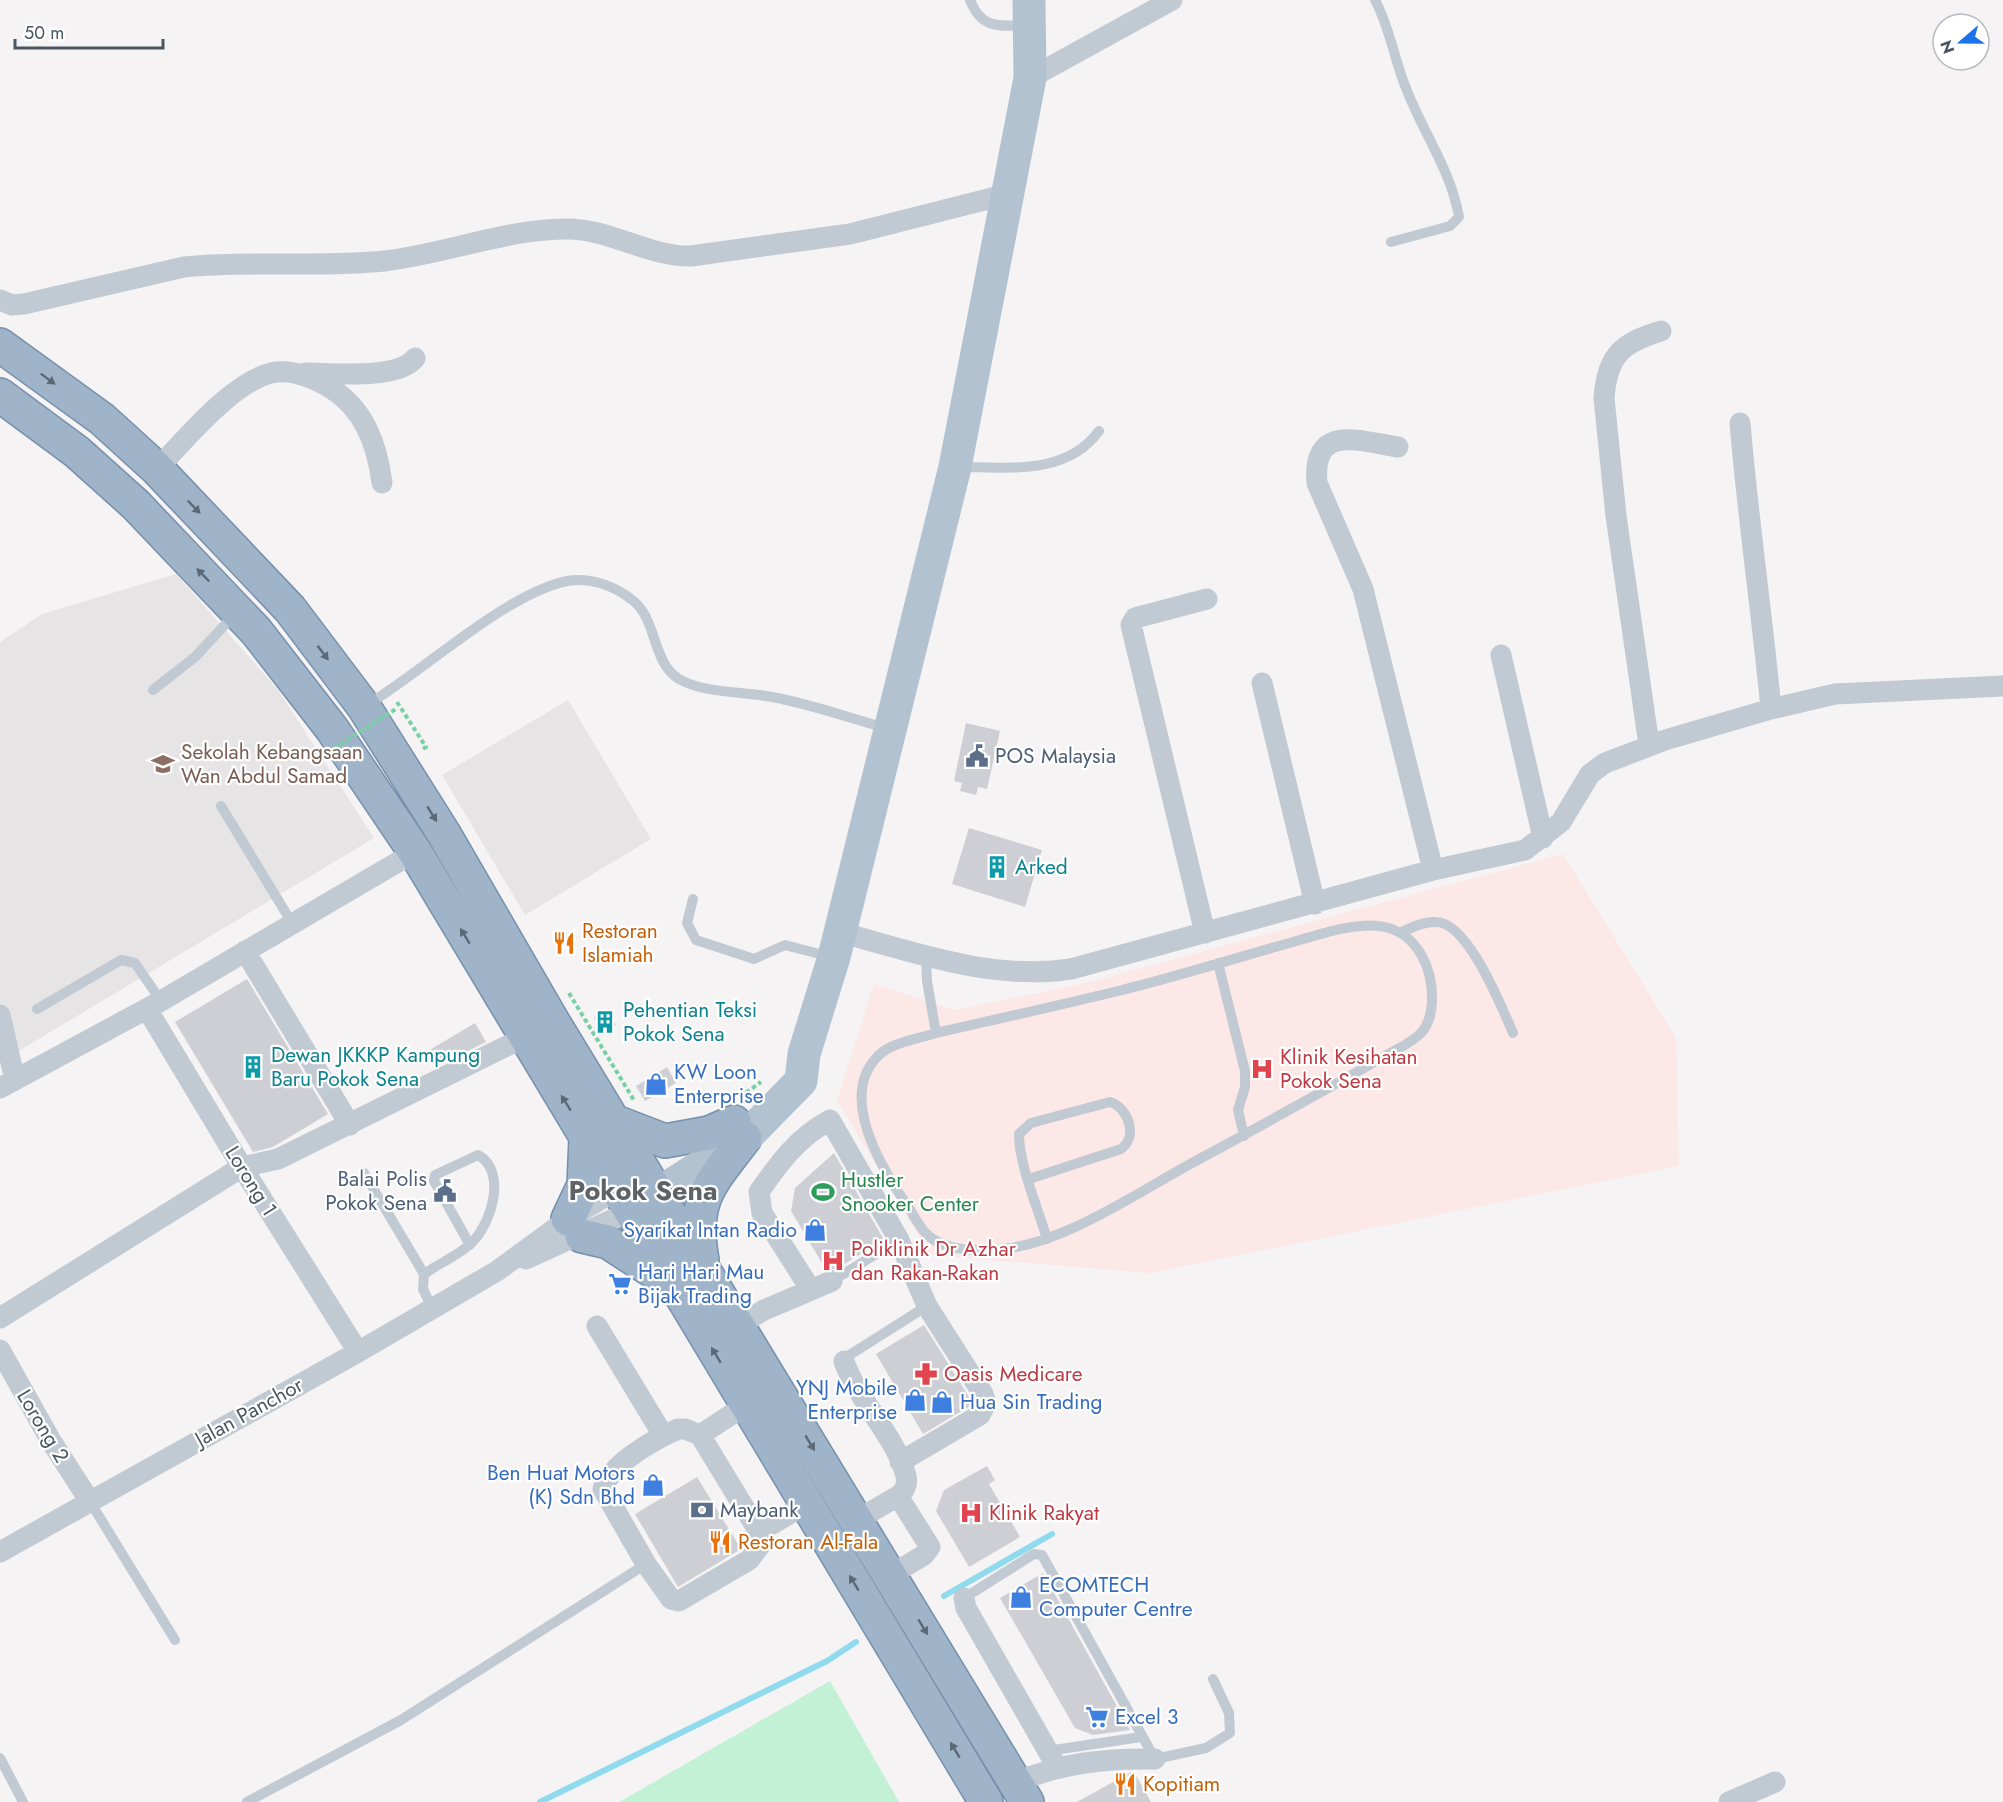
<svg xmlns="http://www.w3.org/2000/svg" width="2003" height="1802" viewBox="0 0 2003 1802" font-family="Jost,sans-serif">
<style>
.education{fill:#e6e4e5}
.medical{fill:#fce8e6}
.green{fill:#c3f1d5}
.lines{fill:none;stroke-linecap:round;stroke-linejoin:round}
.stream{stroke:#90daee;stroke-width:6}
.building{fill:#cdcfd5}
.trunk-casing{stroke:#7690ad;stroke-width:36}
.path{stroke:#7ad0a6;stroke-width:4;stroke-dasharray:4.5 3;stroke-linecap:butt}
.service{stroke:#c1cad2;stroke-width:10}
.minor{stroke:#c1cad2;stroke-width:21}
.primary{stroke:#b3c2d1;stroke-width:33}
.trunk{stroke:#9fb4c9;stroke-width:33}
.path-bridge{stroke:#7ad0a6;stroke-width:4;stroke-dasharray:4.5 3;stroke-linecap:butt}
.oneway{fill:#5b6976}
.labels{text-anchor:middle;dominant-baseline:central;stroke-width:4.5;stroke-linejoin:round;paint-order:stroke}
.education-label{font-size:21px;fill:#785e54;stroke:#fff;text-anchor:start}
.service-label{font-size:21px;fill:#4e5e75;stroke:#fff;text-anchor:start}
.culture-label{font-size:21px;fill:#0d838f;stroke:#fff;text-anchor:start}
.food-label{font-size:21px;fill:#c56008;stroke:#fff;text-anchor:start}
.health-label{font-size:21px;fill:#be3a42;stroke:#fff;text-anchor:start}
.shop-label{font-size:21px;fill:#366cbe;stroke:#fff;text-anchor:start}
.leisure-label{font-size:21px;fill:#27864d;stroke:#fff;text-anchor:start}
.street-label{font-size:21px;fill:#4a5661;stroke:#fff}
.district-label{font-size:27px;font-weight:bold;fill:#5f6368;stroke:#fff}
</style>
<rect width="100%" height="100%" fill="#f5f3f3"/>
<path class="education" d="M176,574L278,690L374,838L7,1058L0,1026V642L42,614Z
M568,700L651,839L525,915L442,775Z"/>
<path class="medical" d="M1563,854L1676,1038L1679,1166L1150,1273L930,1255L837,1100L874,984L955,1010L1086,983Z"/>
<path class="green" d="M830,1681L899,1802H619Z"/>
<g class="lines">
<path class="stream" d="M944,1596L1052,1534
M540,1802L827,1661L856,1642"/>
</g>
<path class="building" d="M966,723L1000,731L987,789L978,787L976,795L960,791L962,783L954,781Z
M969,828L1042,850L1025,907L952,884Z
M247,979L328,1114L273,1147L253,1152L175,1022Z
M607,1010L616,1025L603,1032L594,1018Z
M475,1023L486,1042L437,1066L428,1051Z
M667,1067L676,1083L645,1101L636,1086Z
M834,1153L884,1240L836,1269L826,1270L791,1211L795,1188Z
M924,1325L972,1402L970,1406L923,1434L876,1354Z
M987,1466L995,1480L989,1484L1020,1537L969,1567L936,1511L944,1490Z
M697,1477L741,1549L678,1587L635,1514Z
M1043,1573L1048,1582L1130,1730L1093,1735L1075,1728L1000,1598Z
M1131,1772H1134L1151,1802H1077Z"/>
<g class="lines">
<g class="trunk-casing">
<path id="trunk" d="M0,345L102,419L157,469L290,609L364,707L444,834L553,1022L1027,1802
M0,395L77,452L136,505L256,631L332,729L415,852L986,1802
M613,1121L665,1141L709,1133L734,1122
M568,1219L584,1185L586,1138
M582,1236L608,1242L662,1277
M702,1260C691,1199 711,1183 745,1138"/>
</g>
<path class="path" d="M397,702L426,747L421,750
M569,993L635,1102
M740,1097L761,1082"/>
<path class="service" d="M970,0C982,30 999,26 1027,25
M1375,0C1390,28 1394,59 1406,88C1422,131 1451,170 1459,217L1450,226L1391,242
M958,467C1008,467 1066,476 1099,431
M153,690L195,657L235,614
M367,705C424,671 505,594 567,581C589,577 613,585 631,599C658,618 651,662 679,679C705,694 743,691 772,697C811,704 849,718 886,728
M221,806L292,923
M693,899L687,923L696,940L754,959L785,945L831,957
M1401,932C1411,928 1424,921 1436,922C1468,922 1501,1006 1513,1033
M926,955L927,981L936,1033C997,1019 1057,1006 1118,991C1172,978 1225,961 1279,946C1309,938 1356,920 1385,927C1419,935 1433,970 1432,1001C1431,1035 1413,1040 1387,1055C1322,1092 1257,1128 1192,1163C1135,1194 1056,1249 990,1250C971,1251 945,1249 930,1237C921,1231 915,1217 909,1208C883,1171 837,1097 878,1056C891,1042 919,1039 936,1033
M1218,963L1245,1071V1087L1238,1110L1244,1136
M37,1009L121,960L135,963L161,1001
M364,1173L424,1274
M1029,1179L1121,1149C1138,1137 1129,1108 1110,1102L1031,1123L1019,1134C1019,1165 1038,1208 1047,1239
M832,1281L899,1240
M432,1308L423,1289L424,1274C438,1264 455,1257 468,1246C490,1229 509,1172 478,1155L435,1175L434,1181L470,1245
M844,1361L848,1356L927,1306
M89,1500L175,1640
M964,1598L1034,1554L1042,1555L1155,1759L1206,1748L1230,1733L1229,1713L1213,1679
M1047,1751L1141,1737
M0,1758L23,1802
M247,1802L401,1720L646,1564"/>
<path class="minor" d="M1030,78L1172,0
M0,300L12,305L24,304L184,267C250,260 317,268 384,261C446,254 505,229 568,229C610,229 649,257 691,256L850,234L1008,194
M306,373C332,373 399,380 415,358
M1740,423C1748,519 1762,613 1771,709
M1398,447C1359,441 1312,423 1317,483L1363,589L1433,870
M157,469C184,441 237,376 277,372C295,370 313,378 329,387C364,408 377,444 382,483
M1501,655L1543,838
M1262,683L1315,904
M1649,745L1616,516L1604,398C1607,355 1622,343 1661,331
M839,932C914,952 992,981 1071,969L1433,870L1525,850L1561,822L1590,774L1605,763L1665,740L1771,709L1835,694L2003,686
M1205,933L1131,625L1135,618L1207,599
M245,951L350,1125
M147,1009L242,1167L358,1352
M0,1015L15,1080
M0,1088L161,1001L415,852
M526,1259L629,1212
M811,1290L762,1213L759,1192C779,1163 798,1137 830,1120L899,1240L927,1306L983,1394L986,1403L980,1415L900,1462
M0,1318L242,1167L278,1159L525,1037
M739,1325L764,1310L832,1281
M597,1326L663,1435
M0,1350L51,1441L89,1500
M844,1361C856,1398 898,1440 906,1476C908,1484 905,1491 898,1496L857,1520
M678,1429H685L700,1435L759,1532L761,1544L749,1560L679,1601L671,1599L646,1564L603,1489C610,1464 655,1439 678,1429Z
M700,1435L746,1405
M759,1532L806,1504
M0,1552L358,1352L497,1271L568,1219L616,1190
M891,1575L924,1555L930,1547L898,1496
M964,1598L966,1608L1057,1767
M1017,1782C1062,1763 1106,1758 1155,1759
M1729,1802L1775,1782"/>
<path class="primary" d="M634,1209L745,1138L801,1081L804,1054L834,957L955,467L1030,78L1029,0"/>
<use href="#trunk" class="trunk"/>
<path class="path-bridge" d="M328,752L396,709"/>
</g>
<defs><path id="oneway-solid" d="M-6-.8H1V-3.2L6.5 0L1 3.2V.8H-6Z" transform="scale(1.5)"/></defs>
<g class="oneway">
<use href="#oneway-solid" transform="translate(48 379) rotate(37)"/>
<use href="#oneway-solid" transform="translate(194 507) rotate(46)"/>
<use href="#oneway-solid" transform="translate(203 575) rotate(-134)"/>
<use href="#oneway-solid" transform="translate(323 653) rotate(53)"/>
<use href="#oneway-solid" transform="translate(432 814) rotate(58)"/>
<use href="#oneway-solid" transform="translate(465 936) rotate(-121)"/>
<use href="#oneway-solid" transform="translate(566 1103) rotate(-122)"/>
<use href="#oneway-solid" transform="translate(716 1355) rotate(-121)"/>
<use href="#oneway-solid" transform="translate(810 1443) rotate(59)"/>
<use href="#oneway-solid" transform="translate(854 1583) rotate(-121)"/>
<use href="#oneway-solid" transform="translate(923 1627) rotate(59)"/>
<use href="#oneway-solid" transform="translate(955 1750) rotate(-121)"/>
</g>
<defs>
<g id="civic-bare" transform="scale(1.8)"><path d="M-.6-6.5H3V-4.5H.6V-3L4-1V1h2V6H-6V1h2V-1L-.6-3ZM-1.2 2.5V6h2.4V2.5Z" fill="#5c6f8a" stroke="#fff" stroke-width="2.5" paint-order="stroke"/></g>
<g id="school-bare" transform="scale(1.8)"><path d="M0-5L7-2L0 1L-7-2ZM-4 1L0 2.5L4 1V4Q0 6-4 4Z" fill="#8d6e63" stroke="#fff" stroke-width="2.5" paint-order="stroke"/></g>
<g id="building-bare" transform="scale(1.8)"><path d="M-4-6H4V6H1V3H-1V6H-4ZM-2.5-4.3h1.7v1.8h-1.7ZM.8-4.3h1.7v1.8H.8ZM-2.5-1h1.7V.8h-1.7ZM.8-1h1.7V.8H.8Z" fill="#0f9aa8" stroke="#fff" stroke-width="2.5" paint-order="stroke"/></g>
<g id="restaurant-bare" transform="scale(1.8)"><path d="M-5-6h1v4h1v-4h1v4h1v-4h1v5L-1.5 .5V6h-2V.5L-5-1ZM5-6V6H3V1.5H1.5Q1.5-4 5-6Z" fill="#e8710a" stroke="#fff" stroke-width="2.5" paint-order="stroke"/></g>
<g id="hospital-bare" transform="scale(1.8)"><path d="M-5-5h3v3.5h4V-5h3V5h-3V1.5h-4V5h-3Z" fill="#e0444e" stroke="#fff" stroke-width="2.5" paint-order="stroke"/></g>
<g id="shop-bare" transform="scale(1.8)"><path d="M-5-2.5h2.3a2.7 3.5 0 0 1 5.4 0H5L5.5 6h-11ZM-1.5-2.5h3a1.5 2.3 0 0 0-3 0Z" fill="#3f7fe0" stroke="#fff" stroke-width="2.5" paint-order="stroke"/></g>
<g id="stadium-bare" transform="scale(1.8)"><path d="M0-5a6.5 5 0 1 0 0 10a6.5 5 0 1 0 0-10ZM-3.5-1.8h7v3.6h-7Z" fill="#2e9e5b" stroke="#fff" stroke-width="2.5" paint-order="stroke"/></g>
<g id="supermarket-bare" transform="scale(1.8)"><path d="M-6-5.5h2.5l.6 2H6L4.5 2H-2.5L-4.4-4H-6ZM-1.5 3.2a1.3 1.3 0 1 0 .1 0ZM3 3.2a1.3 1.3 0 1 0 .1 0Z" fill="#3f7fe0" stroke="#fff" stroke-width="2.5" paint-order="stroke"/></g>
<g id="pharmacy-bare" transform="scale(1.8)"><path d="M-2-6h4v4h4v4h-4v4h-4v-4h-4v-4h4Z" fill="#e0444e" stroke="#fff" stroke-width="2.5" paint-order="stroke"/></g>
<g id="bank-bare" transform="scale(1.8)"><path d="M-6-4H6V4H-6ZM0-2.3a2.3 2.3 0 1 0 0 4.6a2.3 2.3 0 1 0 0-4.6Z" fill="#5c6f8a" stroke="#fff" stroke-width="2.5" paint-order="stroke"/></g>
</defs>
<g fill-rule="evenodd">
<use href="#civic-bare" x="977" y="756"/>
<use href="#school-bare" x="163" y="764"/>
<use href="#building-bare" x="997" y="867"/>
<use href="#restaurant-bare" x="564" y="943"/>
<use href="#building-bare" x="605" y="1022"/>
<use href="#building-bare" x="253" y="1067"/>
<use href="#hospital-bare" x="1262" y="1069"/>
<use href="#shop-bare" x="656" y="1084"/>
<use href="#civic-bare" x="445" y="1191"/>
<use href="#stadium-bare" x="823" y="1192"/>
<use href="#shop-bare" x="815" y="1230"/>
<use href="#hospital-bare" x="833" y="1261"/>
<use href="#supermarket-bare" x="620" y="1284"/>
<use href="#pharmacy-bare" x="926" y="1374"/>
<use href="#shop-bare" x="915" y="1400"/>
<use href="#shop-bare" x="942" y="1402"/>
<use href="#shop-bare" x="653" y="1485"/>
<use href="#bank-bare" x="702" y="1510"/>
<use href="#hospital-bare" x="971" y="1513"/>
<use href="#restaurant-bare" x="720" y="1542"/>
<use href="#shop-bare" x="1021" y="1597"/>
<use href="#supermarket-bare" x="1097" y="1717"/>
<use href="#restaurant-bare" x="1125" y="1784"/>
</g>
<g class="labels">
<g class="education-label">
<text x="181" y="752">Sekolah Kebangsaan<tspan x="181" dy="24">Wan Abdul Samad</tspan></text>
</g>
<g class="service-label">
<text x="995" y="756">POS Malaysia</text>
<text x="427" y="1179" text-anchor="end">Balai Polis<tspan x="427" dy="24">Pokok Sena</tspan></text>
<text x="720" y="1510">Maybank</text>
</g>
<g class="culture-label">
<text x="1015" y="867">Arked</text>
<text x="623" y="1010">Pehentian Teksi<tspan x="623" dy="24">Pokok Sena</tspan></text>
<text x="271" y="1055">Dewan JKKKP Kampung<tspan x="271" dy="24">Baru Pokok Sena</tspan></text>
</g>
<g class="food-label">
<text x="582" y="931">Restoran<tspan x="582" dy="24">Islamiah</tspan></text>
<text x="738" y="1542">Restoran Al-Fala</text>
<text x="1143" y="1784">Kopitiam</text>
</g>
<g class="health-label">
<text x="1280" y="1057">Klinik Kesihatan<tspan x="1280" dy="24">Pokok Sena</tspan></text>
<text x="851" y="1249">Poliklinik Dr Azhar<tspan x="851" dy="24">dan Rakan-Rakan</tspan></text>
<text x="944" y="1374">Oasis Medicare</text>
<text x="989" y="1513">Klinik Rakyat</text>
</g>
<g class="shop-label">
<text x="674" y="1072">KW Loon<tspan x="674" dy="24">Enterprise</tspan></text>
<text x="797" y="1230" text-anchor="end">Syarikat Intan Radio</text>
<text x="638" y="1272">Hari Hari Mau<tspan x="638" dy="24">Bijak Trading</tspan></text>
<text x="897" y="1388" text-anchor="end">YNJ Mobile<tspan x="897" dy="24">Enterprise</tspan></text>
<text x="960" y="1402">Hua Sin Trading</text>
<text x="635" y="1473" text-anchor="end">Ben Huat Motors<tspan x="635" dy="24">(K) Sdn Bhd</tspan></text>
<text x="1039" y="1585">ECOMTECH<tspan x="1039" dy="24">Computer Centre</tspan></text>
<text x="1115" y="1717">Excel 3</text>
</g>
<g class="leisure-label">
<text x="841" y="1180">Hustler<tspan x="841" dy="24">Snooker Center</tspan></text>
</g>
<g class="street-label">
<text transform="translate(251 1181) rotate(58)">Lorong 1</text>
<text transform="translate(249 1412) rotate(-29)">Jalan Panchor</text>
<text transform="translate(43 1426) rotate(59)">Lorong 2</text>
</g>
<g class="district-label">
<text x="643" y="1190">Pokok Sena</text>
</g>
</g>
<g transform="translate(1961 42) rotate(250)"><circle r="28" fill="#ffffff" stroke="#b7bbc0" stroke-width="1.5"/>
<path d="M0-4.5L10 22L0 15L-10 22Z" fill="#1a73e8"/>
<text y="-9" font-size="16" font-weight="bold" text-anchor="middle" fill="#4a5661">N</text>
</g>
<path d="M15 39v9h148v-9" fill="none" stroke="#4a5661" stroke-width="3"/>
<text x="24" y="39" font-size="18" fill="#4a5661" stroke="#ffffff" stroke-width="4.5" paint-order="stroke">50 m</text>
</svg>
